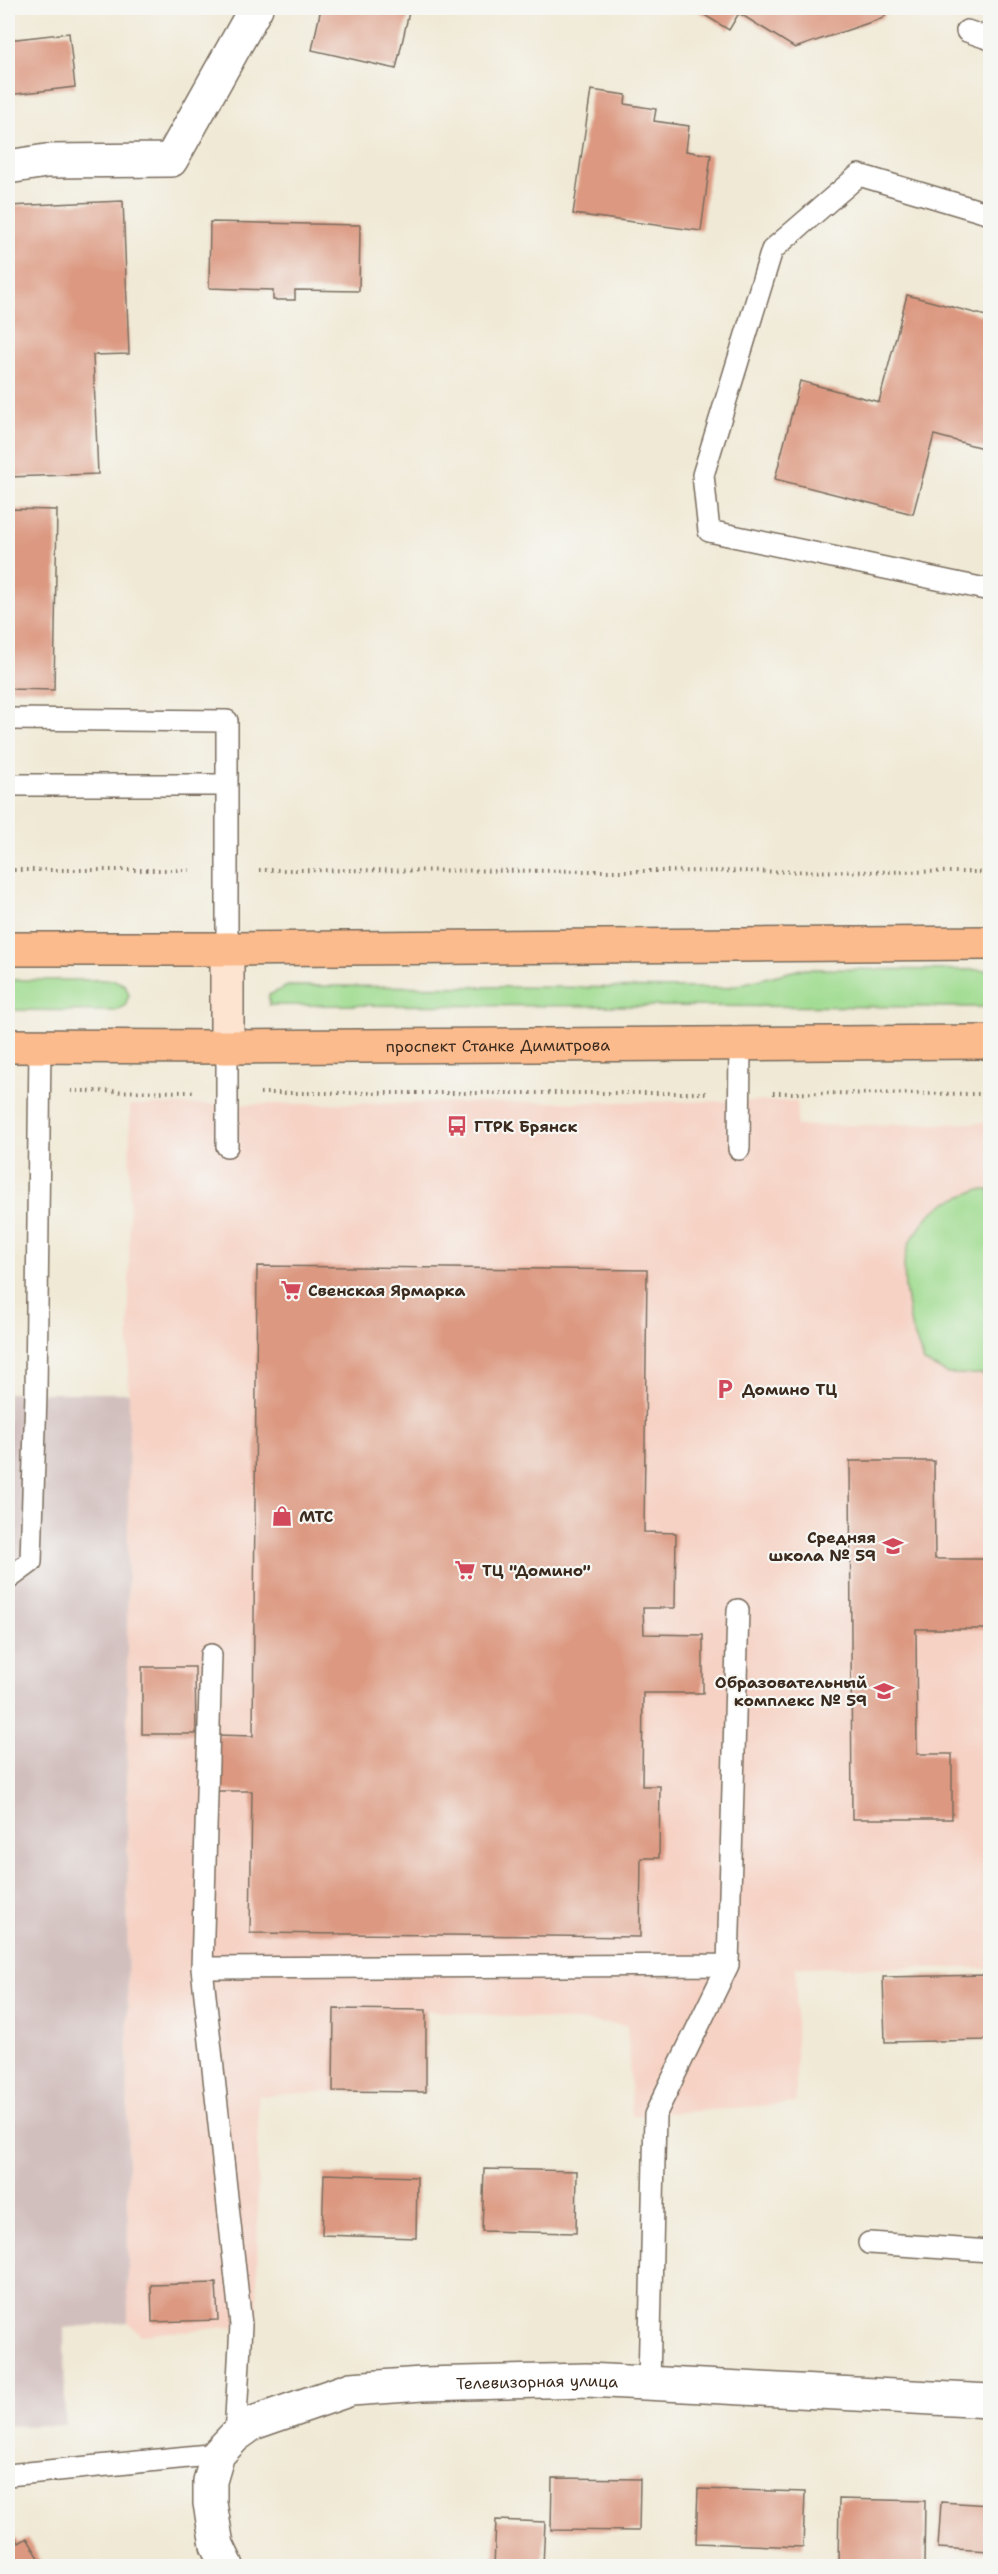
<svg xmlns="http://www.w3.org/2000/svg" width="998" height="2574" viewBox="0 0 998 2574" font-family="'Shantell Sans',sans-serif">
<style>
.built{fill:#f6d2c4}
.industrial{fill:#d1bfbe}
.green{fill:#9fdb8f;stroke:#6d8256;stroke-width:1.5}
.building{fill:#dc9880}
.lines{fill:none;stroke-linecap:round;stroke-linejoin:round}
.lane-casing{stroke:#7a6d5e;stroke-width:24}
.street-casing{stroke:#7a6d5e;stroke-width:36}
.secondary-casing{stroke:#7a6d5e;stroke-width:36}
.primary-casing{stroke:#7a6d5e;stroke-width:36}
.path{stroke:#7a6d5e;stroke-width:4;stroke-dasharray:1.5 4.5;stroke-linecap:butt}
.lane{stroke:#fff;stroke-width:21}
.street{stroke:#fff;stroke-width:33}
.secondary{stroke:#fde4d1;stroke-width:33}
.primary{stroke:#fbbb8c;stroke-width:33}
.labels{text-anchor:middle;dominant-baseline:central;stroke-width:4.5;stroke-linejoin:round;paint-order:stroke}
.street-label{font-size:16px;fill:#3b2a1e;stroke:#f6f6f2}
.poi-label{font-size:16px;font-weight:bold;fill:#3b2a1e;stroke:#f6f6f2;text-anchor:start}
</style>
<rect width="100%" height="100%" fill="#f6f6f2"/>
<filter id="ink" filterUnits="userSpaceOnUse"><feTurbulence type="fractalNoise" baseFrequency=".0167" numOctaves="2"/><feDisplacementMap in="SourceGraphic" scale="12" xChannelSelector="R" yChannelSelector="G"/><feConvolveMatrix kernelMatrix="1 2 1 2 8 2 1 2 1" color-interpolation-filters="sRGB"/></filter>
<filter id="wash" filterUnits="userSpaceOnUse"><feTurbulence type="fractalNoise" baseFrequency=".008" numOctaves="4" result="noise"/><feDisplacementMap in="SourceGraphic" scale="24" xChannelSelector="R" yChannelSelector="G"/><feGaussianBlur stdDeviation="1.35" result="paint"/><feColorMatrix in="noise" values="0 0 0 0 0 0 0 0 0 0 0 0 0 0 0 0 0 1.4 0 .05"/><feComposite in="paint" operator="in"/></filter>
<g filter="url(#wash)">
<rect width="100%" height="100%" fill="#f0e9d5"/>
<path class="built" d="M797,1101V1126L990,1123V1968L796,1967V2103L632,2116L627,2025L426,2010V2092L333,2091L258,2096L257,2324L141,2335L128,2322L127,1655L130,1105Z"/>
<path class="industrial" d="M8,1393H129L127,1655L128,2322L64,2328L65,2425L8,2426Z"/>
<path class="green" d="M801,969L990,970V1007L269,1005V995L288,986L725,988Z
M8,980H114L125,985L129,995L125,1006L115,1011L8,1010Z
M978,1190H990V1374H948L924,1362L911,1326L905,1288L904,1263L909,1243L929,1215L947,1202Z"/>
<g id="blocks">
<path class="building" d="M321,8H410L396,69L312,50Z
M693,8H890L883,18L795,48L739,13L729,30Z
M69,33L75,87L8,95V40Z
M591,90L626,95L625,104L656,109L654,121L689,126L686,151L711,155L701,231L573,214Z
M123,201L129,354L93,355L98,474L8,477V206Z
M210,222L360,225L359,291L295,290V300H273V290L209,288Z
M907,295L990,317V334L985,353L990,354V450L934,435L913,514L775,479L800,381L879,402Z
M8,509L57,510L54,690L8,689Z
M257,1266L647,1270L644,1532L676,1533L675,1608H643L644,1634L703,1635V1693H643L642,1786H660L659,1858H641L640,1937L250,1933L252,1791H216L217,1735L253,1736Z
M850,1461H934L935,1559H990V1629H916L917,1754H952V1819H852Z
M142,1667H195L196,1734H142Z
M990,1975V2040L885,2042L883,1977Z
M334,2009L426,2010V2092L333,2091Z
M484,2169L577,2171L576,2233L482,2231Z
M324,2174L417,2177L416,2238L322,2235Z
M216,2283L218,2320L152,2322L151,2285Z
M552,2478L640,2479L639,2531L551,2530Z
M698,2489L805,2492L803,2547L696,2543Z
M839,2499L925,2501L924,2566H838Z
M941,2502L990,2505V2551L938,2548Z
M496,2520L545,2522L543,2566H494Z
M8,2524L19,2543L27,2538L44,2566H8Z"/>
</g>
</g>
<g filter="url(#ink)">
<use href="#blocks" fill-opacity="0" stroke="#7a6d5e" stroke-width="1.5"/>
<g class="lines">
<g class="lane-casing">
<path id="lane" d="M967,31L990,39
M990,214L859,175L772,250L703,475L709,531L990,590
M8,719L227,721V949
M8,785H227
M227,1146V1047
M739,1149L740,1045
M8,1579L31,1562L36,1393L40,1046
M211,1655L202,1968L728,1965L738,1610
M202,1968L241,2325L235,2436
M869,2243L990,2251
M649,2383L655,2115L728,1965
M8,2475L218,2454"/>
</g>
<g class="street-casing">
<g id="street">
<path d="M8,167L46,161L171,160L256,8"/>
<path id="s1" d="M227,2566L217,2545L210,2503V2481L218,2454L235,2436L253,2423L351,2389L422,2384L587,2380L990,2401"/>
</g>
</g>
<g class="secondary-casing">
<path id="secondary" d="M227,949V1047"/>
</g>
<g class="primary-casing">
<g id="primary">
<path d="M8,949H227L990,943"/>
<path id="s2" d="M8,1046L227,1047L990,1042"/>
</g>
</g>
<path class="path" d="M8,870H195
M259,870L990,872
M71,1091L196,1092
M260,1093H706
M773,1093L990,1094"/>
<use href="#lane" class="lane"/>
<use href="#street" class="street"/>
<use href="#secondary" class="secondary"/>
<use href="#primary" class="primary"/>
</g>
</g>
<defs>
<g id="bus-bare" transform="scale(1.62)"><path d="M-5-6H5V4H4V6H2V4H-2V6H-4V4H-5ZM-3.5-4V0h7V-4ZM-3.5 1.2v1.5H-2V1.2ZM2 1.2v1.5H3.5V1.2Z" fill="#d1495b" stroke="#f6f6f2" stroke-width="2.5" paint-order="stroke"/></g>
<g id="supermarket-bare" transform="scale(1.62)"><path d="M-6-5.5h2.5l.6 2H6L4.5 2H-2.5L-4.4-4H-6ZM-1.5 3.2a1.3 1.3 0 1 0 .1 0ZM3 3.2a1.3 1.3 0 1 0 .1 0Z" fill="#d1495b" stroke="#f6f6f2" stroke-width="2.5" paint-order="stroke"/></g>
<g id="parking-bare" transform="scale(1.62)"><path d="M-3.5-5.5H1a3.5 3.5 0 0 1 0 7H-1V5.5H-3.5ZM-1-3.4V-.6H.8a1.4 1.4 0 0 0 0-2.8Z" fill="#d1495b" stroke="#f6f6f2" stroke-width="2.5" paint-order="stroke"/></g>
<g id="shop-bare" transform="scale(1.62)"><path d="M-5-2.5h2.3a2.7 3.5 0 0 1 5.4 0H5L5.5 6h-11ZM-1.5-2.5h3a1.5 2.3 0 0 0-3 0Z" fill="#d1495b" stroke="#f6f6f2" stroke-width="2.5" paint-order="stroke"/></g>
<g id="school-bare" transform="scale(1.62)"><path d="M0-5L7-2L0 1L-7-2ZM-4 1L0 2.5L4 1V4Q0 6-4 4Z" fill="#d1495b" stroke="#f6f6f2" stroke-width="2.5" paint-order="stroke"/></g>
</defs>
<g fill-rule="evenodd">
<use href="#bus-bare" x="457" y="1126"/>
<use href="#supermarket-bare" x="291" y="1290"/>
<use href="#parking-bare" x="725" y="1389"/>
<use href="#shop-bare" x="282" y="1516"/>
<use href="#school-bare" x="893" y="1546"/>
<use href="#supermarket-bare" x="465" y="1570"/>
<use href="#school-bare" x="884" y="1691"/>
</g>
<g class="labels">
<g class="street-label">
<text stroke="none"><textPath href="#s2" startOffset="490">проспект Станке Димитрова</textPath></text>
<text stroke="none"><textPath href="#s1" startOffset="453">Телевизорная улица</textPath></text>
</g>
<g class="poi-label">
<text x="474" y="1126">ГТРК Брянск</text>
<text x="308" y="1290">Свенская Ярмарка</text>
<text x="742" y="1389">Домино ТЦ</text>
<text x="299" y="1516">МТС</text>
<text x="876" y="1537" text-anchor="end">Средняя<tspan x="876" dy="18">школа № 59</tspan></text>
<text x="482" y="1570">ТЦ "Домино"</text>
<text x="867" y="1682" text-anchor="end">Образовательный<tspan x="867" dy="18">комплекс № 59</tspan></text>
</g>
</g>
<rect width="998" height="2574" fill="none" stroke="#f6f6f2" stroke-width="30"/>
</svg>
